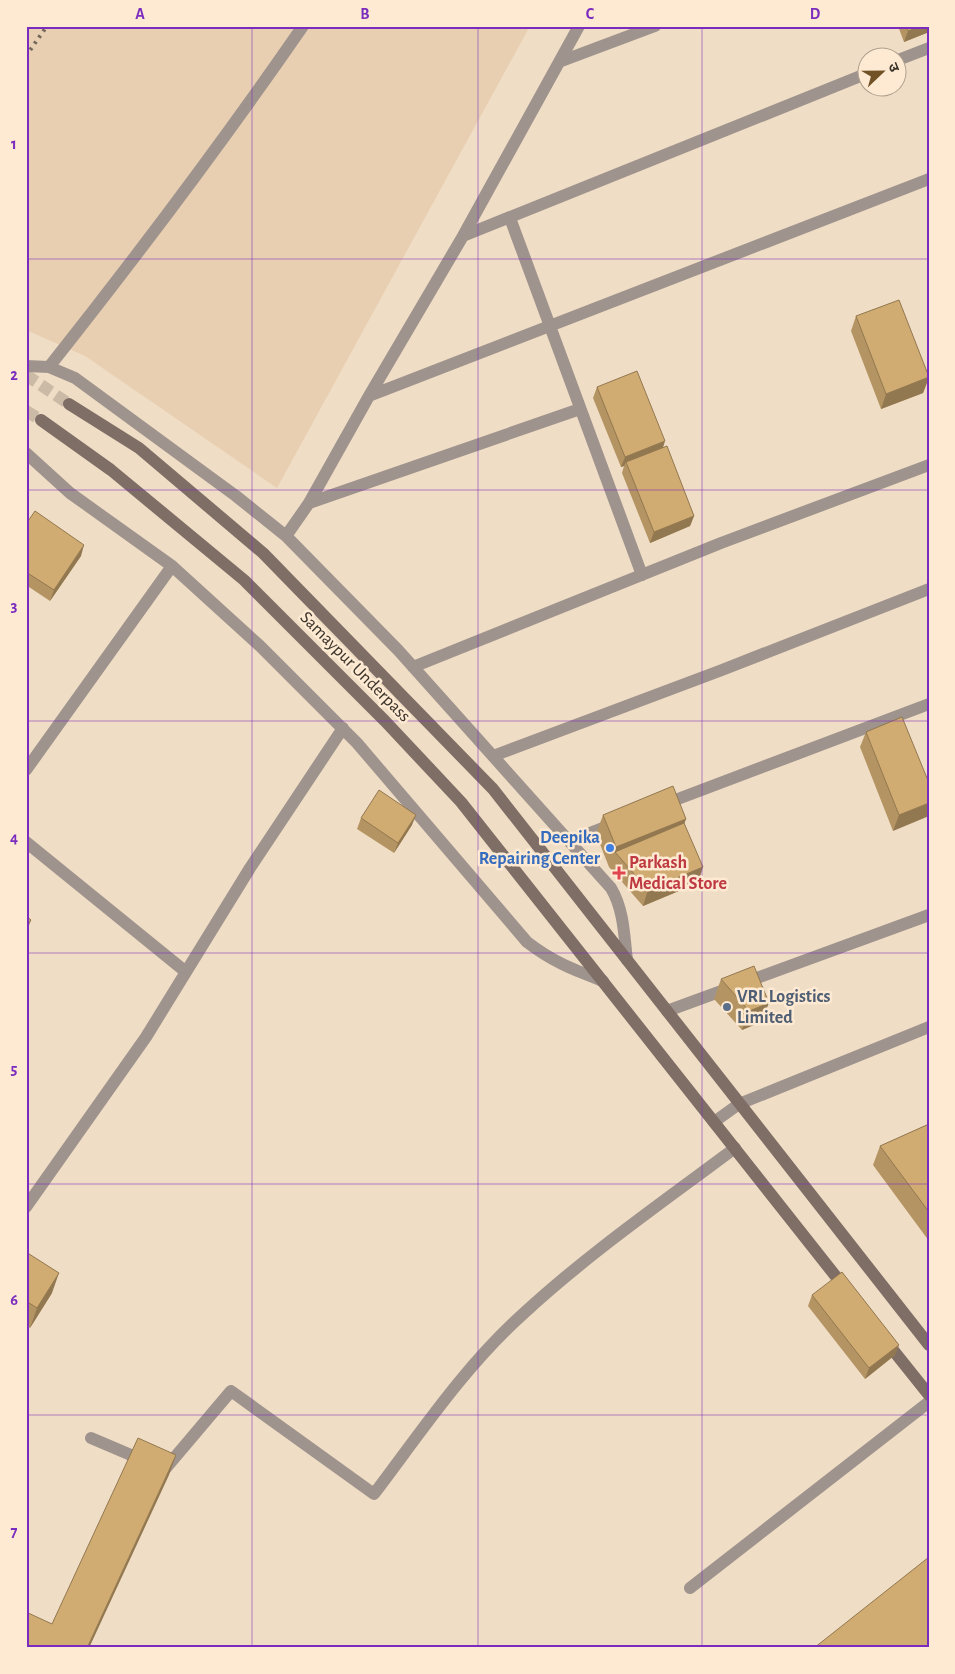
<svg xmlns="http://www.w3.org/2000/svg" width="955" height="1674" viewBox="0 0 955 1674" font-family="'Alegreya Sans','Noto Sans Devanagari',sans-serif">
<style>
.built{fill:#e8cfb2}
.lines{fill:none;stroke-linecap:round;stroke-linejoin:round}
.secondary-tunnel{stroke:#cbbba6;stroke-width:12;stroke-dasharray:12 6;stroke-linecap:butt}
.service{stroke:#9f938d;stroke-width:12}
.minor{stroke:#9f938d;stroke-width:12}
.secondary{stroke:#7f6e66;stroke-width:12}
.rail{stroke:#73685a;stroke-width:4;stroke-dasharray:2.5 5;stroke-linecap:butt}
.wall{fill:#b49462}
.shaded-wall{fill:#927850}
.building{fill:#d1ac72;stroke:#927850}
.grid{fill:none;stroke:#7b2cbf;stroke-width:1;stroke-opacity:0.55}
.shop-dot{fill:#3f7fe0;stroke:#feead2;stroke-width:2}
.health-dot{fill:#e0444e;stroke:#feead2;stroke-width:2}
.service-dot{fill:#5c6f8a;stroke:#feead2;stroke-width:2}
.labels{text-anchor:middle;dominant-baseline:central;stroke-width:5;stroke-linejoin:round;paint-order:stroke}
.street-label{font-size:18px;fill:#393229;stroke:#feead2}
.shop-label{font-size:18px;font-weight:bold;fill:#366cbe;stroke:#feead2;text-anchor:end}
.health-label{font-size:18px;font-weight:bold;fill:#be3a42;stroke:#feead2;text-anchor:start}
.service-label{font-size:18px;font-weight:bold;fill:#4e5e75;stroke:#feead2;text-anchor:start}
.neatline{fill:none;stroke:#7b2cbf;stroke-width:2}
.grid-label{font-size:16px;text-anchor:middle;font-weight:bold;fill:#7b2cbf}
</style>
<rect width="100%" height="100%" fill="#f0ddc5"/>
<path class="built" d="M26,26H530L277,488L85,356L26,330Z"/>
<g class="lines">
<path class="secondary-tunnel" d="M26,375L69,404
M26,411L41,420"/>
<path class="service" d="M91,1438L145,1461
M164,1468L165,1469L231,1391L374,1494C421,1432 465,1366 523,1314C589,1253 663,1202 735,1148
M690,1588L929,1402"/>
<path class="minor" d="M898,60L929,48
M559,62L655,26
M510,218L642,575
M463,236L868,73
M26,366L49,367L75,378L236,496L286,536L398,650L611,888C624,910 624,935 627,960
M49,367C137,256 222,143 303,26
M369,396L929,179
M26,453L70,493L172,566L260,646L357,743L527,942C553,962 572,969 603,981
M309,503L580,409
M286,536L309,503L369,396L463,236L579,26
M413,667L721,543L929,465
M493,756L722,670L929,589
M26,770L172,566
M662,805L929,704
M569,841L613,824
M26,842L186,972
M667,1011L929,915
M714,1122L739,1104L929,1027
M26,1207L146,1037L250,868L343,728"/>
<path class="secondary" d="M69,404L139,448L263,553L493,789L929,1345
M41,420L111,470L244,580L385,721L461,802L845,1288
M885,1340L929,1395"/>
<path class="rail" d="M26,31L29,26
M26,56L47,26"/>
</g>
<path class="wall" d="M898,26H929V32L904,42Z
M856,316L929,378L923,393L881,409L851,331Z
M597,387L663,448L694,516L690,526L650,543L622,473L624,466L621,467L593,398Z
M26,524L81,556L50,601L26,585Z
M866,732L929,783L893,831L860,747Z
M603,815L686,819L684,823L698,883L643,906L609,867L596,834Z
M361,818L412,825L394,853L357,829Z
M721,979L761,1022L742,1030L714,999Z
M929,1124V1241L873,1165L880,1146Z
M26,1252L52,1293L30,1328L26,1325Z
M812,1295L895,1355L865,1379L808,1306Z"/>
<path class="shaded-wall" d="M921,26H929V32L904,42L908,31Z
M929,377L923,393L881,409L886,394Z
M665,441L662,451L626,462L624,466L621,467L625,457Z
M694,516L690,526L650,543L654,532Z
M84,545L81,556L50,601L54,590Z
M929,803V816L893,831L899,815Z
M416,815L412,825L394,853L398,843Z
M686,819L679,838L615,852L616,847Z
M703,867L698,883L643,906L648,890Z
M31,920L26,933V927Z
M769,1003L761,1022L742,1030L749,1011Z
M59,1273L52,1293L30,1328L37,1308Z
M899,1345L895,1355L865,1379L869,1368Z
M176,1455L169,1475L89,1648H87Z"/>
<path class="building" d="M906,26H921L908,31Z
M899,300L929,377L886,394L856,316Z
M637,371L665,441L625,457L597,387Z
M667,446L694,516L654,532L626,462Z
M35,511L84,545L54,590L26,572V524Z
M902,717L929,783V803L899,815L866,732Z
M673,786L686,819L616,847L603,815Z
M379,790L416,815L398,843L361,818Z
M684,823L703,867L648,890L615,852Z
M26,916L31,920L26,927Z
M754,966L769,1003L749,1011L721,979Z
M929,1124V1212L880,1146Z
M26,1252L59,1273L37,1308L26,1301Z
M842,1272L899,1345L869,1368L812,1295Z
M138,1438L176,1455L87,1648H26V1612L52,1624Z
M929,1557V1648H814Z"/>
<path class="grid" d="M252,26V1648M478,26V1648M702,26V1648M26,259H929M26,490H929M26,721H929M26,953H929M26,1184H929M26,1415H929"/>
<circle class="shop-dot" cx="610" cy="848" r="5"/>
<path class="health-dot" d="M616.5 865.5h5v5h5v5h-5v5h-5v-5h-5v-5h5z"/>
<circle class="service-dot" cx="727" cy="1007" r="5"/>
<g class="labels">
<g class="street-label">
<text transform="translate(355 667) rotate(45)">Samaypur Underpass</text>
</g>
<g class="shop-label">
<text x="600" y="838">Deepika<tspan x="600" dy="21">Repairing Center</tspan></text>
</g>
<g class="health-label">
<text x="629" y="863">Parkash<tspan x="629" dy="21">Medical Store</tspan></text>
</g>
<g class="service-label">
<text x="737" y="997">VRL Logistics<tspan x="737" dy="21">Limited</tspan></text>
</g>
</g>
<rect width="955" height="1674" fill="none" stroke="#feead2" stroke-width="55"/>
<g transform="translate(882 72) rotate(68)"><circle r="24" fill="#feead2" stroke="#afa08e"/>
<path d="M0-4L9 19L0 12L-9 19Z" fill="#715227"/>
<text y="-8" font-size="14" font-weight="bold" text-anchor="middle" fill="#393229">उ</text>
</g>
<rect x="28" y="28" width="900" height="1618" class="neatline"/>
<g class="grid-label">
<text x="140" y="19">A</text>
<text x="365" y="19">B</text>
<text x="590" y="19">C</text>
<text x="815" y="19">D</text>
<text x="14" y="149">1</text>
<text x="14" y="380">2</text>
<text x="14" y="611">3</text>
<text x="14" y="843">4</text>
<text x="14" y="1074">5</text>
<text x="14" y="1305">6</text>
<text x="14" y="1537">7</text>
</g>
</svg>
